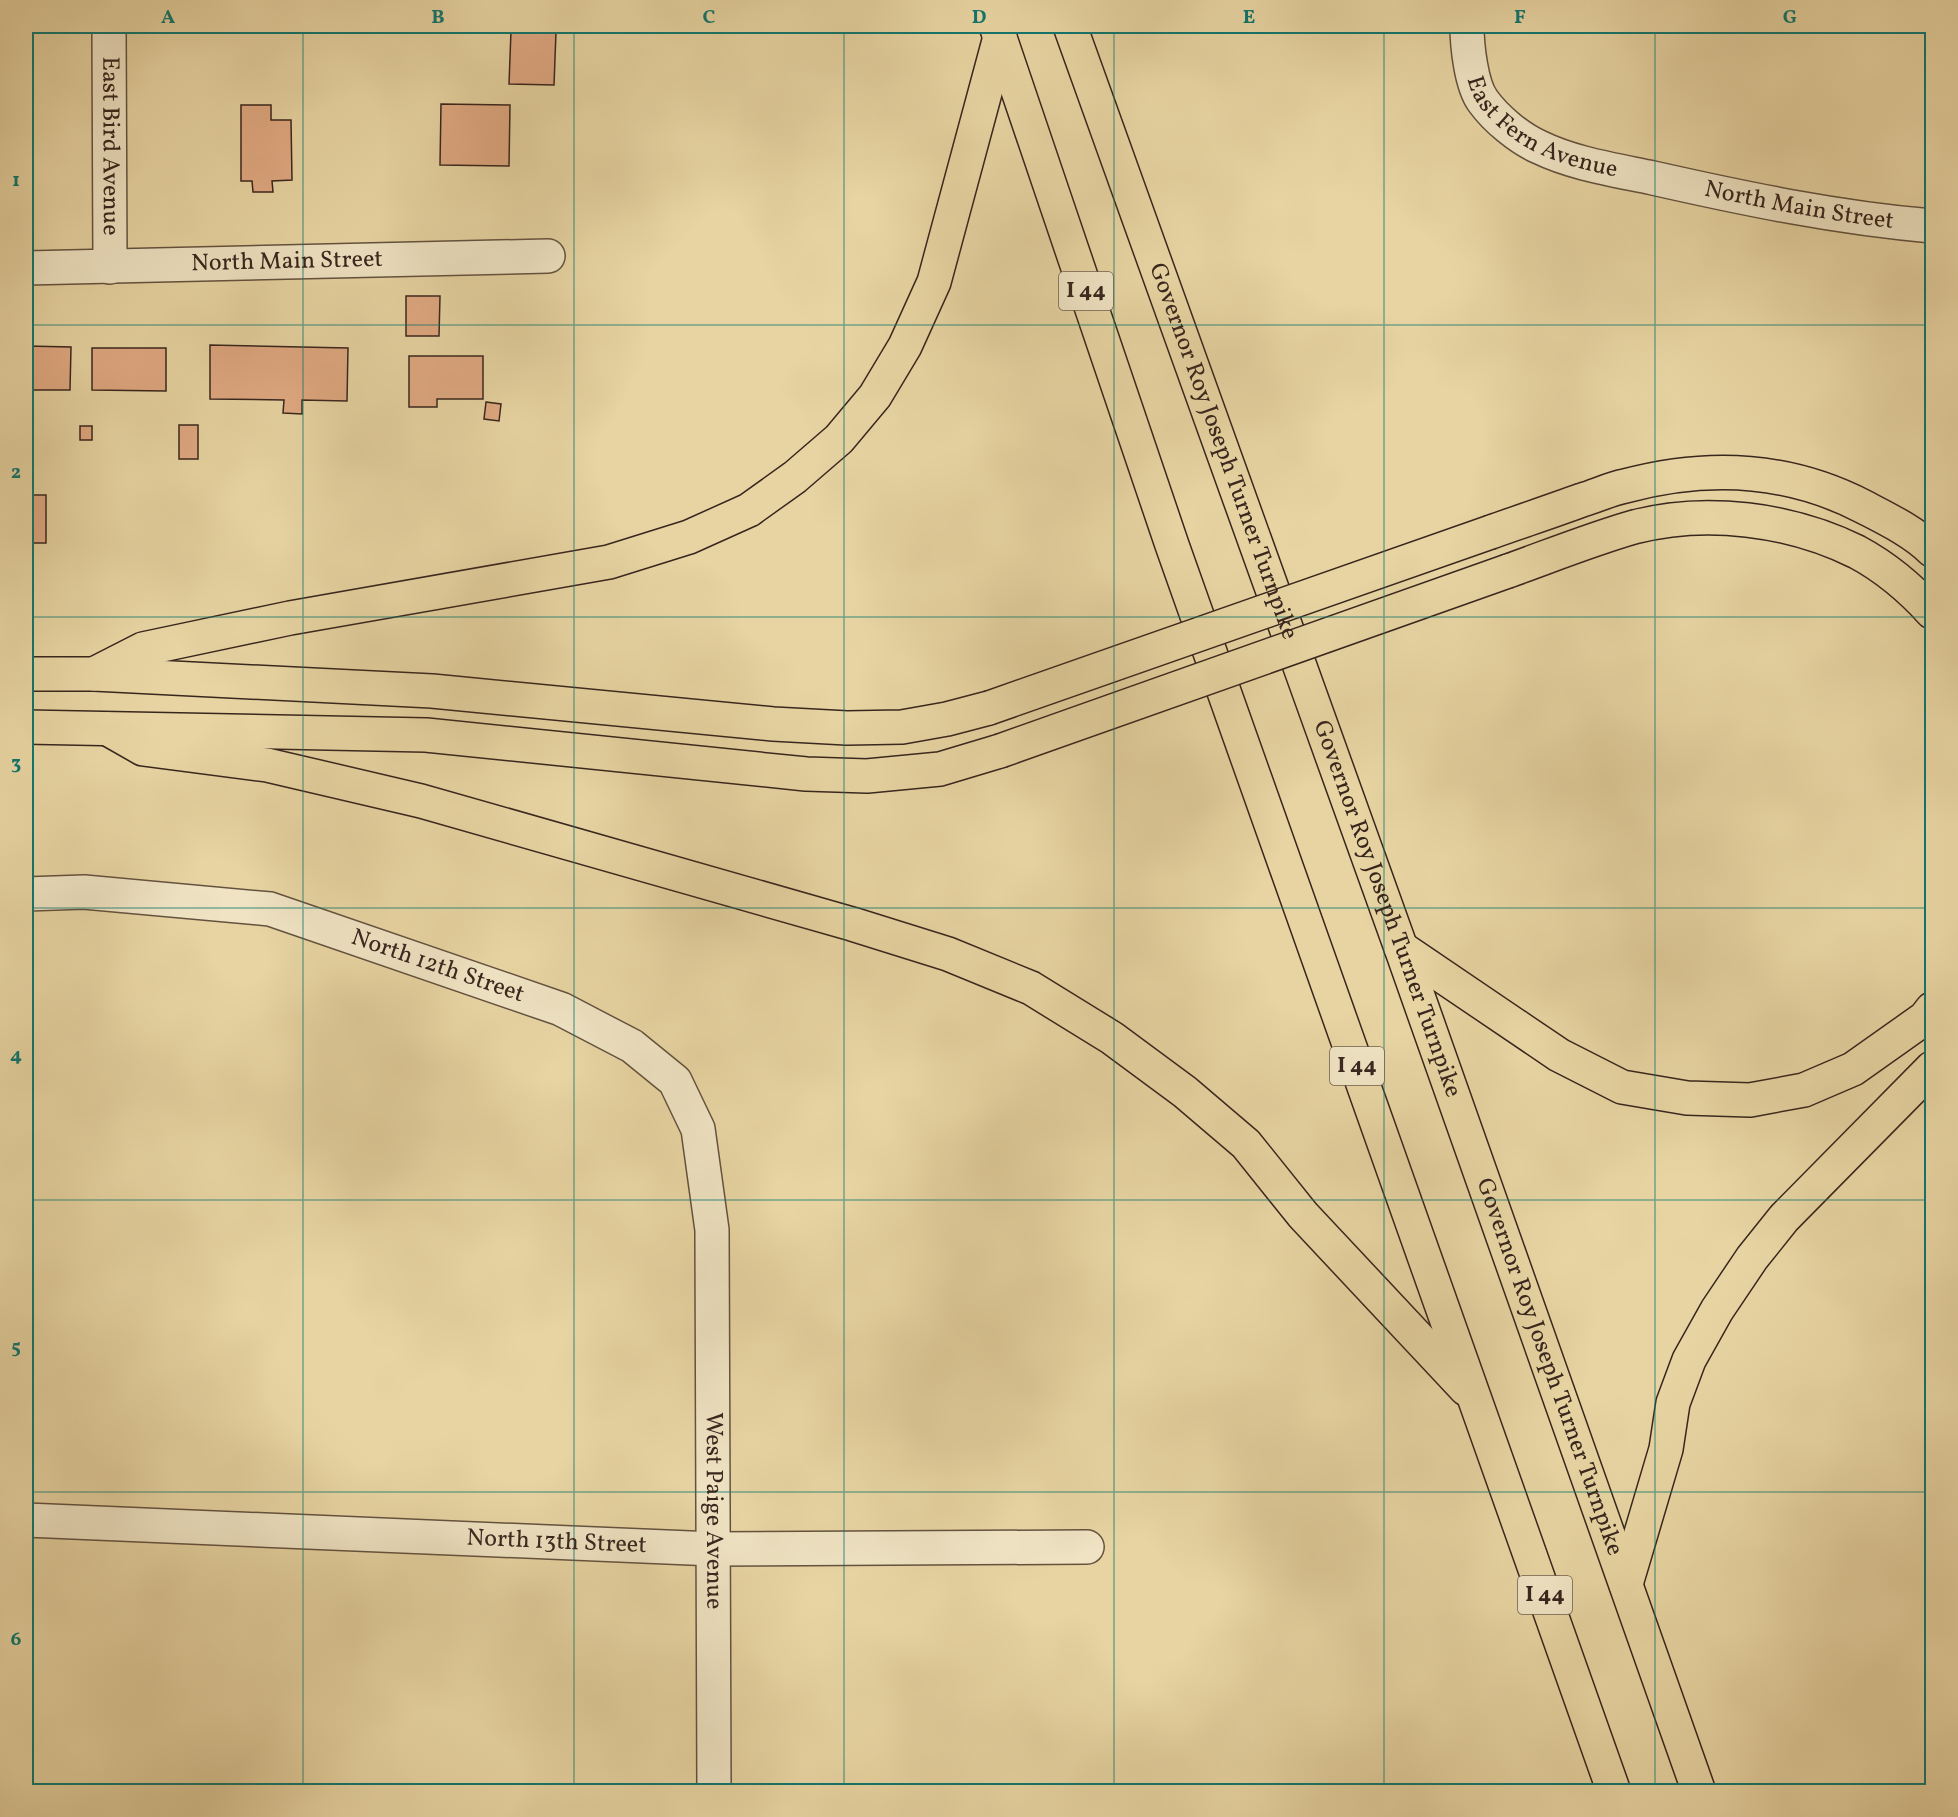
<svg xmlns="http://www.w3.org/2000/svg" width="1958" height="1817" viewBox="0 0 1958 1817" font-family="Vollkorn,serif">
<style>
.building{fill:#e0a982;stroke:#38261e;stroke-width:1.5}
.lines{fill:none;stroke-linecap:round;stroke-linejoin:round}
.street-casing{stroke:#64523f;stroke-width:36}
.highway-casing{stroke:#38261e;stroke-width:36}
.street{stroke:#efe3c3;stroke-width:33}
.highway{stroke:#e7d4a2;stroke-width:33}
.highway-bridge-casing{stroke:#38261e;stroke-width:36;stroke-linecap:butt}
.highway-bridge{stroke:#e7d4a2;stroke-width:33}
.grid{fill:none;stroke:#0f766e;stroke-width:1.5;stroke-opacity:0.55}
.labels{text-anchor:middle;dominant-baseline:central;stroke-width:4.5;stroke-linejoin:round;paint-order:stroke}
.shield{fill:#efe3c3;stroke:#6f5f50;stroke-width:1.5}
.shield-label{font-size:22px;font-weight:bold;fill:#38261e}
.street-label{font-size:24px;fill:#38261e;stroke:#efe3c3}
.neatline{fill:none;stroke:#0f766e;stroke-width:2}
.grid-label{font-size:20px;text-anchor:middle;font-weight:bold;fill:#0f766e}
</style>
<rect width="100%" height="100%" fill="#e7d4a2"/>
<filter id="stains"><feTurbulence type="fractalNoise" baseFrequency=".00333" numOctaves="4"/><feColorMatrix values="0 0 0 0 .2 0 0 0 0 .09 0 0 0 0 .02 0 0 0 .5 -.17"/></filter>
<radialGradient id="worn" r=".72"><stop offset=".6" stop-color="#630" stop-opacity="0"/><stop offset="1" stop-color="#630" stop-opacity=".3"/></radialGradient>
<path class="building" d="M511,31L556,32L554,85L509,84Z
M441,104L510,105L509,166L440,165Z
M241,105H271V120H291L292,180L272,181L273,192H253L252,181H241Z
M406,296H440L439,336H406Z
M210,345L348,348L347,401L302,400V414L283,413L284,400L210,399Z
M26,346L71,347L70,390H26Z
M92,348H166V391L92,390Z
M409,356H483V399H437V407H409Z
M486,402L501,404L499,421L484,419Z
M179,425H198V459H179Z
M80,426H92V440H80Z
M26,495H46V543H26Z"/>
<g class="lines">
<g class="street-casing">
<g id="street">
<path id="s1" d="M109,26L110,267"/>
<path id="s2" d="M1467,26C1467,45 1471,85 1483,101C1496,119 1519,138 1539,147C1574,164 1615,170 1653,178C1746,199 1838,218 1932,226"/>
<path id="s3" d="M26,268L548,256"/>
<path id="s4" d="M26,894L84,892L270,909L561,1009L632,1046L675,1081L698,1129L712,1230L714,1792"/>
<path id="s5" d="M26,1520L714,1549L1087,1547"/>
</g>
</g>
<g class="highway-casing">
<g id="highway">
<path d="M996,26L1172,545L1614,1792"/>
<path id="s6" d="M1070,26L1401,948L1699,1792"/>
<path d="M1491,532C1522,521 1552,511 1582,500C1596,496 1610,489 1625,486C1707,464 1787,467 1864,507C1887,519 1914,532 1932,550"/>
<path d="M1508,571C1550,556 1592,539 1634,527C1706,508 1790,519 1857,552C1885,567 1911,589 1932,612"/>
<path d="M26,674H94L432,691L773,724L847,728L902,727L947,719L989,708"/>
<path d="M94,674L143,649L290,618L609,562L689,537L749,510L795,477L839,439L875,396L905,346L934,282L1000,37"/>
<path d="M26,727L426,735L806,774L867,776L940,769L1000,751"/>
<path d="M108,729L143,749L267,765L421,801L852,924L948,954L1031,988L1112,1038L1185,1092L1246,1144L1303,1215L1466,1389"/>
<path d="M1401,948L1559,1055L1622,1087L1687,1098L1750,1100L1804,1090L1853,1069L1925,1018L1932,1009"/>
<path d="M1626,1584L1666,1449L1673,1403L1689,1360L1717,1310L1752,1258L1784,1218L1932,1068"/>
</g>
</g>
<use href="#street" class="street"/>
<use href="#highway" class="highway"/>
<g class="highway-bridge-casing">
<path id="highway-bridge" d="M989,708L1491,532
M1000,751L1508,571"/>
</g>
<use href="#highway-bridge" class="highway-bridge"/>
</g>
<path class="grid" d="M303,26V1792M574,26V1792M844,26V1792M1114,26V1792M1384,26V1792M1655,26V1792M26,325H1932M26,617H1932M26,908H1932M26,1200H1932M26,1492H1932"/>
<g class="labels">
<g class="shield">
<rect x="1059" y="272" width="54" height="38" rx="4.5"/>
<rect x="1330" y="1047" width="54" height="38" rx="4.5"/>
<rect x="1518" y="1576" width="54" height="38" rx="4.5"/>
</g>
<g class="shield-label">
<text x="1086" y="291">I 44</text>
<text x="1357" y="1066">I 44</text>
<text x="1545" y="1595">I 44</text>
</g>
<g class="street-label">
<text stroke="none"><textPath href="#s2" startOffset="142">East Fern Avenue</textPath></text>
<text stroke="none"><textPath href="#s1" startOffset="120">East Bird Avenue</textPath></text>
<text stroke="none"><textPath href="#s2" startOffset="418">North Main Street</textPath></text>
<text stroke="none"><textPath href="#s3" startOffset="261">North Main Street</textPath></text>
<text stroke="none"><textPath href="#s6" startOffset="452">Governor Roy Joseph Turner Turnpike</textPath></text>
<text stroke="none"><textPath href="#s6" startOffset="938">Governor Roy Joseph Turner Turnpike</textPath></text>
<text stroke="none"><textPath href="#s4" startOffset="422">North 12th Street</textPath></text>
<text stroke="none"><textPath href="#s6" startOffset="1424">Governor Roy Joseph Turner Turnpike</textPath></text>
<text stroke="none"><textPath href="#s4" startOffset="1124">West Paige Avenue</textPath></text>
<text stroke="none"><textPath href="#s5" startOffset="531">North 13th Street</textPath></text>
</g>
</g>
<rect width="1958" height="1817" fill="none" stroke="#e7d4a2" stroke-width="66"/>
<rect x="33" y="33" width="1892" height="1751" class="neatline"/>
<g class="grid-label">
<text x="168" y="23">A</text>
<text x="438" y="23">B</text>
<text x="709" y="23">C</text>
<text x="979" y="23">D</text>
<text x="1249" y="23">E</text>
<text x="1520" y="23">F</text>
<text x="1790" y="23">G</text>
<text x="16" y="186">1</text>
<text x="16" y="478">2</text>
<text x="16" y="769">3</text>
<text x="16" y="1061">4</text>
<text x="16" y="1353">5</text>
<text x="16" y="1645">6</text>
</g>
<rect width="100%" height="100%" filter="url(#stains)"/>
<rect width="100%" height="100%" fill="url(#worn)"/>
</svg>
